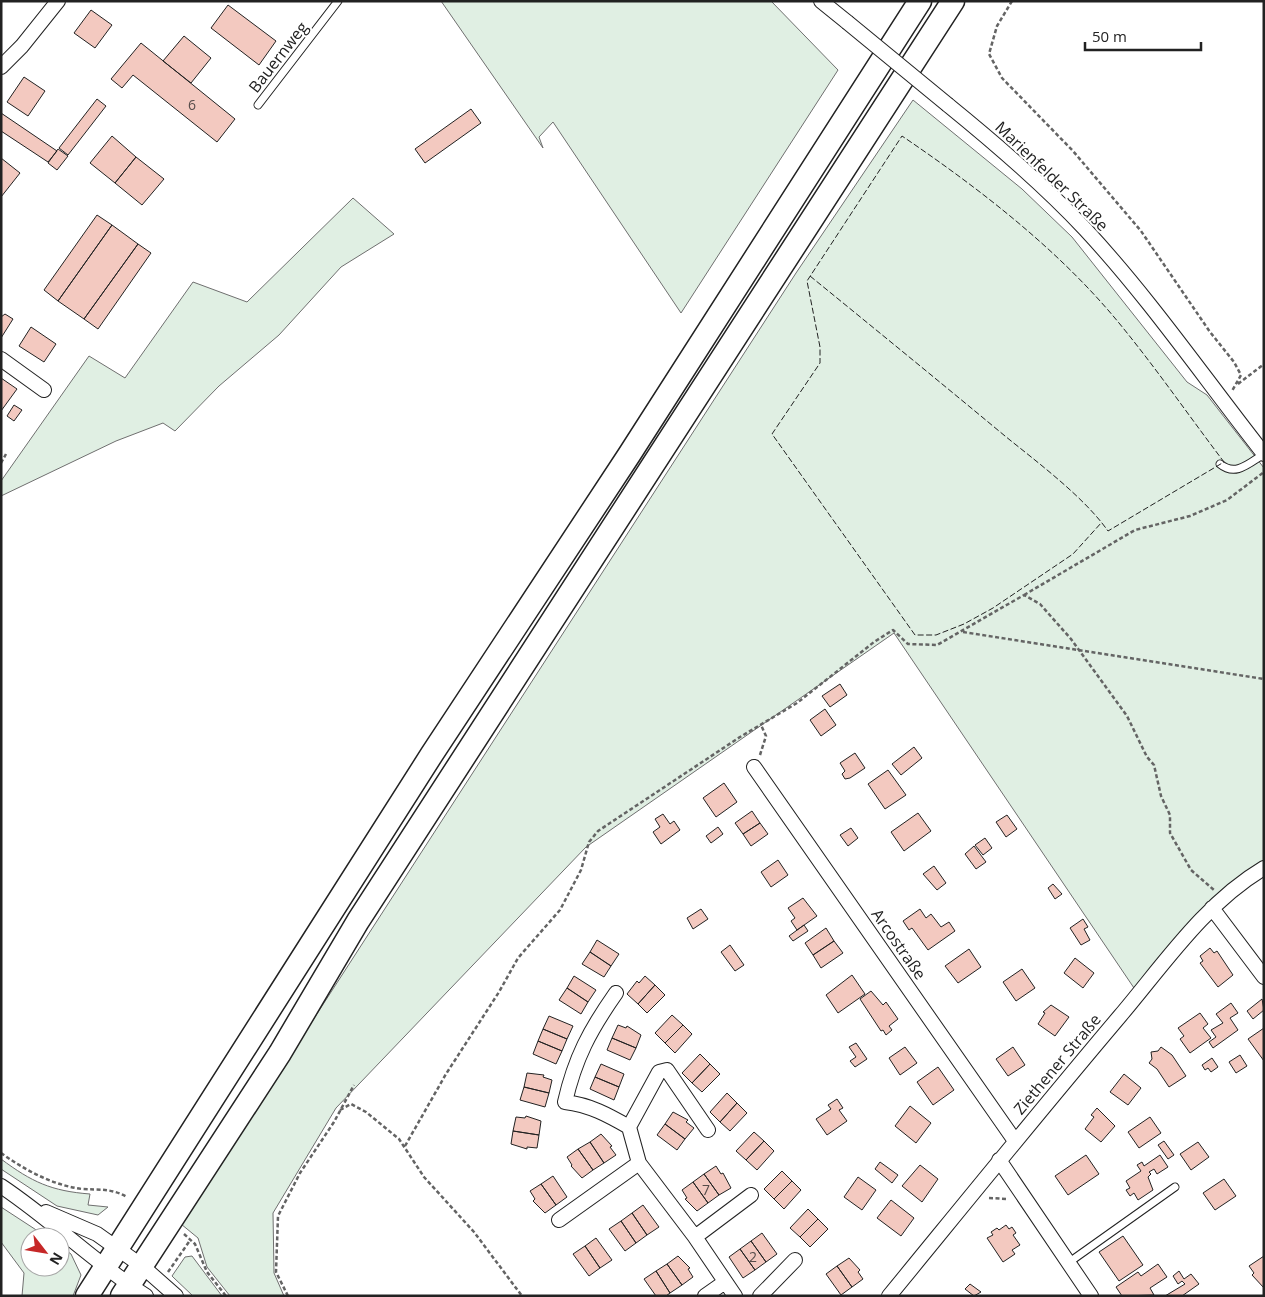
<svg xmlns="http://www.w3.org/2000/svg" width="1265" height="1297" viewBox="0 0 1265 1297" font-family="'Open Sans',sans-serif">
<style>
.green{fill:#e0efe3;stroke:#6f6f6f}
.building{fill:#f3c9c0;stroke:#222}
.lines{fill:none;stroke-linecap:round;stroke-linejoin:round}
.lane-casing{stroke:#222;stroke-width:9}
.street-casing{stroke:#222;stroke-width:16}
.primary-casing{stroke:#222;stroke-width:25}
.path{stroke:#646464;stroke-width:2.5;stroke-dasharray:4 2.5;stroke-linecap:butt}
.lane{stroke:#fff;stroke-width:7}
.street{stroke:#fff;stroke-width:14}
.primary{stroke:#fff;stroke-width:22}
.street-bridge-casing{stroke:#222;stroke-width:16;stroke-linecap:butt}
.street-bridge{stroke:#fff;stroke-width:14}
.fence{stroke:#222;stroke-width:1;stroke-dasharray:6 2.5;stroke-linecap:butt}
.labels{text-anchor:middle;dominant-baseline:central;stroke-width:4;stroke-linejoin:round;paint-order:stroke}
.number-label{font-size:14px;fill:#564c4a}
.street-label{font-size:16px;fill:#222;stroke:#fff}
</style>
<rect width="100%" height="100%" fill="#fff"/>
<path class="green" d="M441,1H771L838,70L681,313L553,122L539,137L543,148Z
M913,100L1022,189L1072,237L1187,382L1207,395L1264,468V860L1226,886L1211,900L1134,988L894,633L586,847L336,1108L273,1213L274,1273L284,1296H230L207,1267L198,1238L181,1224L796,273Z
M353,198L394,234L341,267L279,335L219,386L175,431L163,423L116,441L1,496V481L89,356L125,378L193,282L247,302Z
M1,1159C32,1182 51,1191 90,1194L88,1205L108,1207L98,1215L57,1206L1,1169Z
M1,1207L47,1237H30V1267H60V1246L71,1254L81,1275L73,1296H22L24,1273L1,1242Z
M192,1256L222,1296H193L174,1278L172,1276L185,1257Z"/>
<path class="building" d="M228,5L276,41L259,65L211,28Z
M91,10L112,25L95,48L74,33Z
M184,36L211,58L191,83L163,61Z
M141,43L235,119L217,142L133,75L122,88L111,79Z
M24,77L45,91L28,116L7,102Z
M97,99L106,106L68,155L59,148Z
M471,109L481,123L425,163L415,149Z
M1,113L57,151L48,162L1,131Z
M112,136L136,157L115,183L90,163Z
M58,149L68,156L57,170L48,163Z
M136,157L164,179L142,205L115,183Z
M1,158L20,173L1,197Z
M97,215L112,225L58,301L44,290Z
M112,225L138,244L84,319L58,301Z
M138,244L151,253L98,329L84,319Z
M5,314L13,319L1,338V317Z
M31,327L56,344L44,362L19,346Z
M1,378L17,389L1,411Z
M14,405L22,410L14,421L7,416Z
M840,684L847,695L830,707L822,696Z
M825,709L836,725L821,736L810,720Z
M914,747L922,758L901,775L892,764Z
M855,753L865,768L850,778L845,779L842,774L845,771L840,763Z
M888,770L906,795L885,809L868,784Z
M724,783L737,802L716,817L703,798Z
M752,811L760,823L743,834L735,823Z
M918,813L931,831L904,851L891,832Z
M663,814L670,824L674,821L680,830L661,844L653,832L660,827L655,819Z
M1007,815L1017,829L1006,837L996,822Z
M760,823L768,834L751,846L743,834Z
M718,827L723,834L711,843L706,836Z
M851,828L858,838L848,846L840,835Z
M985,838L992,848L983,855L975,845Z
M974,846L986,862L976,869L965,854Z
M778,860L788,875L771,887L761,872Z
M934,866L946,883L937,890L923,874Z
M1053,884L1062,894L1055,899L1048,888Z
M803,898L817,916L797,930L791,921L795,918L788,908Z
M701,909L708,919L693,929L687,918Z
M920,909L926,918L931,914L941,927L949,922L955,931L928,950L912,928L909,930L903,921Z
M1083,919L1088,927L1084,929L1090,940L1081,945L1070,928Z
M804,925L808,931L793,941L789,936Z
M826,928L834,941L813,955L805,943Z
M597,940L619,954L611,966L590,952Z
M834,941L843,953L821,968L813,955Z
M730,945L744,965L735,971L721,952Z
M1210,948L1214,953L1217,951L1233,975L1218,987L1200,963L1203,961L1200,956Z
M969,949L981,967L958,983L945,966Z
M590,952L611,966L604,977L582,964Z
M1075,958L1094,973L1083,988L1064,973Z
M1022,969L1035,988L1016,1001L1003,982Z
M852,975L865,994L838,1013L826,995Z
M574,976L596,990L588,1002L567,988Z
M645,976L655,985L638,1004L627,994L637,981L639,983Z
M655,985L665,995L647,1013L638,1004Z
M567,988L588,1002L581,1014L559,1000Z
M871,991L883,1005L886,1002L898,1019L889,1026L892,1030L886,1035L883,1030L881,1031L860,999Z
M1262,999L1264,1010L1253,1019L1247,1011Z
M1231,1003L1238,1013L1230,1018L1238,1030L1213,1048L1209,1042L1216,1037L1211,1030L1223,1023L1216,1014Z
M1051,1005L1069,1017L1055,1036L1038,1024L1045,1013L1043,1012Z
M1200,1013L1208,1024L1203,1028L1211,1038L1190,1053L1180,1039L1184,1036L1178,1028Z
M672,1015L683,1025L665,1043L655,1033Z
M549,1016L573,1026L567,1039L543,1029Z
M618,1025L626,1028L627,1026L641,1035L636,1048L612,1038Z
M683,1025L692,1034L675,1053L665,1043Z
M1264,1028V1061L1248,1039Z
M543,1029L567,1039L562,1051L538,1041Z
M612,1038L636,1048L630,1060L607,1050Z
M538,1041L562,1051L556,1064L533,1054Z
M856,1043L867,1059L855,1067L850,1061L856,1057L849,1047Z
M905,1047L917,1063L900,1075L889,1058Z
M1013,1047L1025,1065L1008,1076L996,1059Z
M1161,1047L1172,1055L1186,1076L1169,1087L1157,1069L1149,1063L1152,1059L1151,1052L1158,1051Z
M700,1054L710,1064L692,1083L682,1073Z
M1240,1055L1247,1066L1236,1073L1229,1062Z
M1212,1058L1218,1067L1211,1072L1208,1068L1205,1070L1202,1065Z
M601,1064L624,1074L619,1087L595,1077Z
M710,1064L720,1074L702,1092L692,1083Z
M938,1067L954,1090L933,1105L917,1082Z
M527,1073L544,1075L543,1077L552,1080L549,1093L524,1087Z
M1124,1074L1141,1088L1128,1105L1110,1092Z
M595,1077L619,1087L614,1100L590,1089Z
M524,1087L549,1093L545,1107L520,1100Z
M727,1093L737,1103L720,1122L710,1112Z
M837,1099L843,1108L839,1110L847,1121L827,1135L816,1119L831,1109L828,1105Z
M737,1103L747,1113L730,1131L720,1122Z
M910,1106L931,1123L916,1143L895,1126Z
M1097,1108L1115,1126L1101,1142L1085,1129L1094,1117L1091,1115Z
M673,1112L688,1120L686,1122L694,1128L685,1139L665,1124Z
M526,1116L541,1121L539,1135L513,1131L516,1117L525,1118Z
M1150,1117L1161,1133L1139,1148L1128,1132Z
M665,1124L685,1139L677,1150L657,1135Z
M513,1131L539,1135L537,1148L527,1147V1149L511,1144Z
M754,1132L764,1141L746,1160L736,1151Z
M601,1134L612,1146L610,1147L616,1155L604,1163L590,1142Z
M764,1141L774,1151L757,1170L746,1160Z
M1164,1141L1174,1155L1168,1159L1158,1145Z
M590,1142L604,1163L593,1170L578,1149Z
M1198,1142L1209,1157L1191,1170L1180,1154Z
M578,1149L593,1170L582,1178L571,1166L572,1165L567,1157Z
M1086,1155L1099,1174L1068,1195L1055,1176Z
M1160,1155L1168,1167L1157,1174L1154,1169L1149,1172L1151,1174L1148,1177L1153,1190L1138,1200L1134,1193L1130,1196L1126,1190L1130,1188L1126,1181L1141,1171L1137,1165L1142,1162L1144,1166Z
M880,1162L898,1175L892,1183L875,1169Z
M920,1165L938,1179L922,1202L902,1186Z
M716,1166L721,1174L723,1173L731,1188L719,1195L704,1174Z
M782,1171L792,1181L774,1199L764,1189Z
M704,1174L719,1195L708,1203L693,1182Z
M553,1176L567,1197L556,1205L541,1184Z
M858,1177L876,1190L862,1210L844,1197Z
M1224,1179L1236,1196L1215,1210L1203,1193Z
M792,1181L801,1190L784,1209L774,1199Z
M693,1182L708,1203L697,1211L685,1199L687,1198L682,1190Z
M541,1184L556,1205L545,1213L533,1201L535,1199L530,1191Z
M891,1200L914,1218L901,1236L877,1218Z
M643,1205L659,1227L647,1235L632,1213Z
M808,1209L818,1219L800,1237L790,1228Z
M632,1213L647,1235L636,1243L621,1221Z
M818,1219L828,1229L810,1247L800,1237Z
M621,1221L636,1243L625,1251L609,1229Z
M1006,1225L1009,1229L1012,1227L1016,1233L1013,1235L1020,1245L1012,1250L1015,1254L1003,1262L987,1238L993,1235L991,1232L997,1228L999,1230Z
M762,1233L777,1254L766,1262L751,1241Z
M1123,1236L1143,1265L1119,1281L1099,1252Z
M596,1238L612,1260L600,1268L585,1246Z
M751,1241L766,1262L755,1270L740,1249Z
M585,1246L600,1268L589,1276L573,1254Z
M740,1249L755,1270L743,1278L729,1257Z
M678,1256L690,1268L688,1269L693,1277L682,1285L667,1264Z
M1264,1256V1288L1252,1275L1254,1273L1249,1266Z
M849,1258L860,1270L858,1272L863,1279L852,1287L837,1266Z
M667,1264L682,1285L670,1293L656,1271Z
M1158,1264L1167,1277L1150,1288L1154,1295L1122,1296L1116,1287L1138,1272L1141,1276Z
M837,1266L852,1287L841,1295L826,1274Z
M656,1271L670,1293L666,1296H656L644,1279Z
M1179,1271L1184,1279L1191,1274L1199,1284L1182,1296H1165L1185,1284L1182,1281L1178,1284L1173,1276Z
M970,1284L981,1292L974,1296L965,1289Z"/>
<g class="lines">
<g class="lane-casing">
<path id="lane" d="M258,105L338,1
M1220,464C1236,477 1249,463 1264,454
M1068,1263L1175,1187"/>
</g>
<g class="street-casing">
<path id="street" d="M821,1L847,22
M1,67L22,46L58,1
M948,105C996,144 1043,184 1085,229C1150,299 1205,379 1264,454
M1,359L44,390
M754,767L1015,1141
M1212,908L1264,977
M616,993C590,1030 575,1058 565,1102C590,1105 608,1115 629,1127L639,1163L695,1237L735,1296
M629,1127L659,1072L667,1070L708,1130
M999,1160L1091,1296
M1,1186C52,1220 95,1263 146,1296
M46,1212L97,1234L142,1266L176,1296
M559,1220L639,1163
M695,1237L751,1195
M705,1296L725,1282
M760,1296L795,1260
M889,1296C966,1202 1042,1108 1120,1016C1164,964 1205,903 1264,868"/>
</g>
<g class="primary-casing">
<path id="primary" d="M87,1296L432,754L629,455L920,1
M122,1296L280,1053L358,921L953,1"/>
</g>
<path class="path" d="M1012,1L997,26L989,54L1002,78L1073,151L1141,231L1210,332L1234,362L1241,375L1232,391
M1238,384L1264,364
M1,463L6,454
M1024,595L1135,530L1190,516L1227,500L1264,472
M963,632L1264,679
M760,755L766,736L761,725
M340,1110L351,1104L366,1112L399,1139L424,1177L474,1232L522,1296
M405,1146L446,1074L499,992L518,958L560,910L581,870L589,842L598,831L740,737L797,703L874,642L893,630L908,644L937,645L1024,595L1040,604L1071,639L1127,716L1147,757L1154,765L1161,796L1170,815V833L1191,870L1214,890
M1,1153C25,1170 52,1185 82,1189C99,1190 111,1188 127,1197
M989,1198L1007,1199
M184,1234L195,1244L207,1272L226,1296
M168,1272L191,1239
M288,1296L276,1272L278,1216L300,1173L334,1122L354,1085"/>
<use href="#lane" class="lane"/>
<use href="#street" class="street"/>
<use href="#primary" class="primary"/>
<g class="street-bridge-casing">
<path id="street-bridge" d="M847,22L948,105"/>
</g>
<use href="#street-bridge" class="street-bridge"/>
<path class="fence" d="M810,276C875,329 940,382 1005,436C1037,462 1084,497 1108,531L1224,462C1189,416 1156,368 1119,323C1059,250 980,189 902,136L807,281L820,347V363L772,434L915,635H936L964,624L993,608L1073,554L1102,522"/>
</g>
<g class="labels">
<g class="number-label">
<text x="192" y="104">6</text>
<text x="706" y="1189">7</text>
<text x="753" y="1256">2</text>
</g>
<g class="street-label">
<text transform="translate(278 57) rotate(-52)">Bauernweg</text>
<text transform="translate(1052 176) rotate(44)">Marienfelder Straße</text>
<text transform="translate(899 944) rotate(55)">Arcostraße</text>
<text transform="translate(1057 1064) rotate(-50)">Ziethener Straße</text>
</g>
</g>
<rect width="1265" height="1297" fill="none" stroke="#222222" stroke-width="5"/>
<g transform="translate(45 1252) rotate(121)"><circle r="24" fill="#ffffff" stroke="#a7a7a7"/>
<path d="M0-4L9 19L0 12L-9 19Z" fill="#c62828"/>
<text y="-8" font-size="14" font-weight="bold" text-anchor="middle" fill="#222222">N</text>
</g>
<path d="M1085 42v8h116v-8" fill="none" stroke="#222222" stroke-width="2.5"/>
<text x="1092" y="42" font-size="15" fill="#222222" stroke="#ffffff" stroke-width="4" paint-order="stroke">50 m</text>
</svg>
